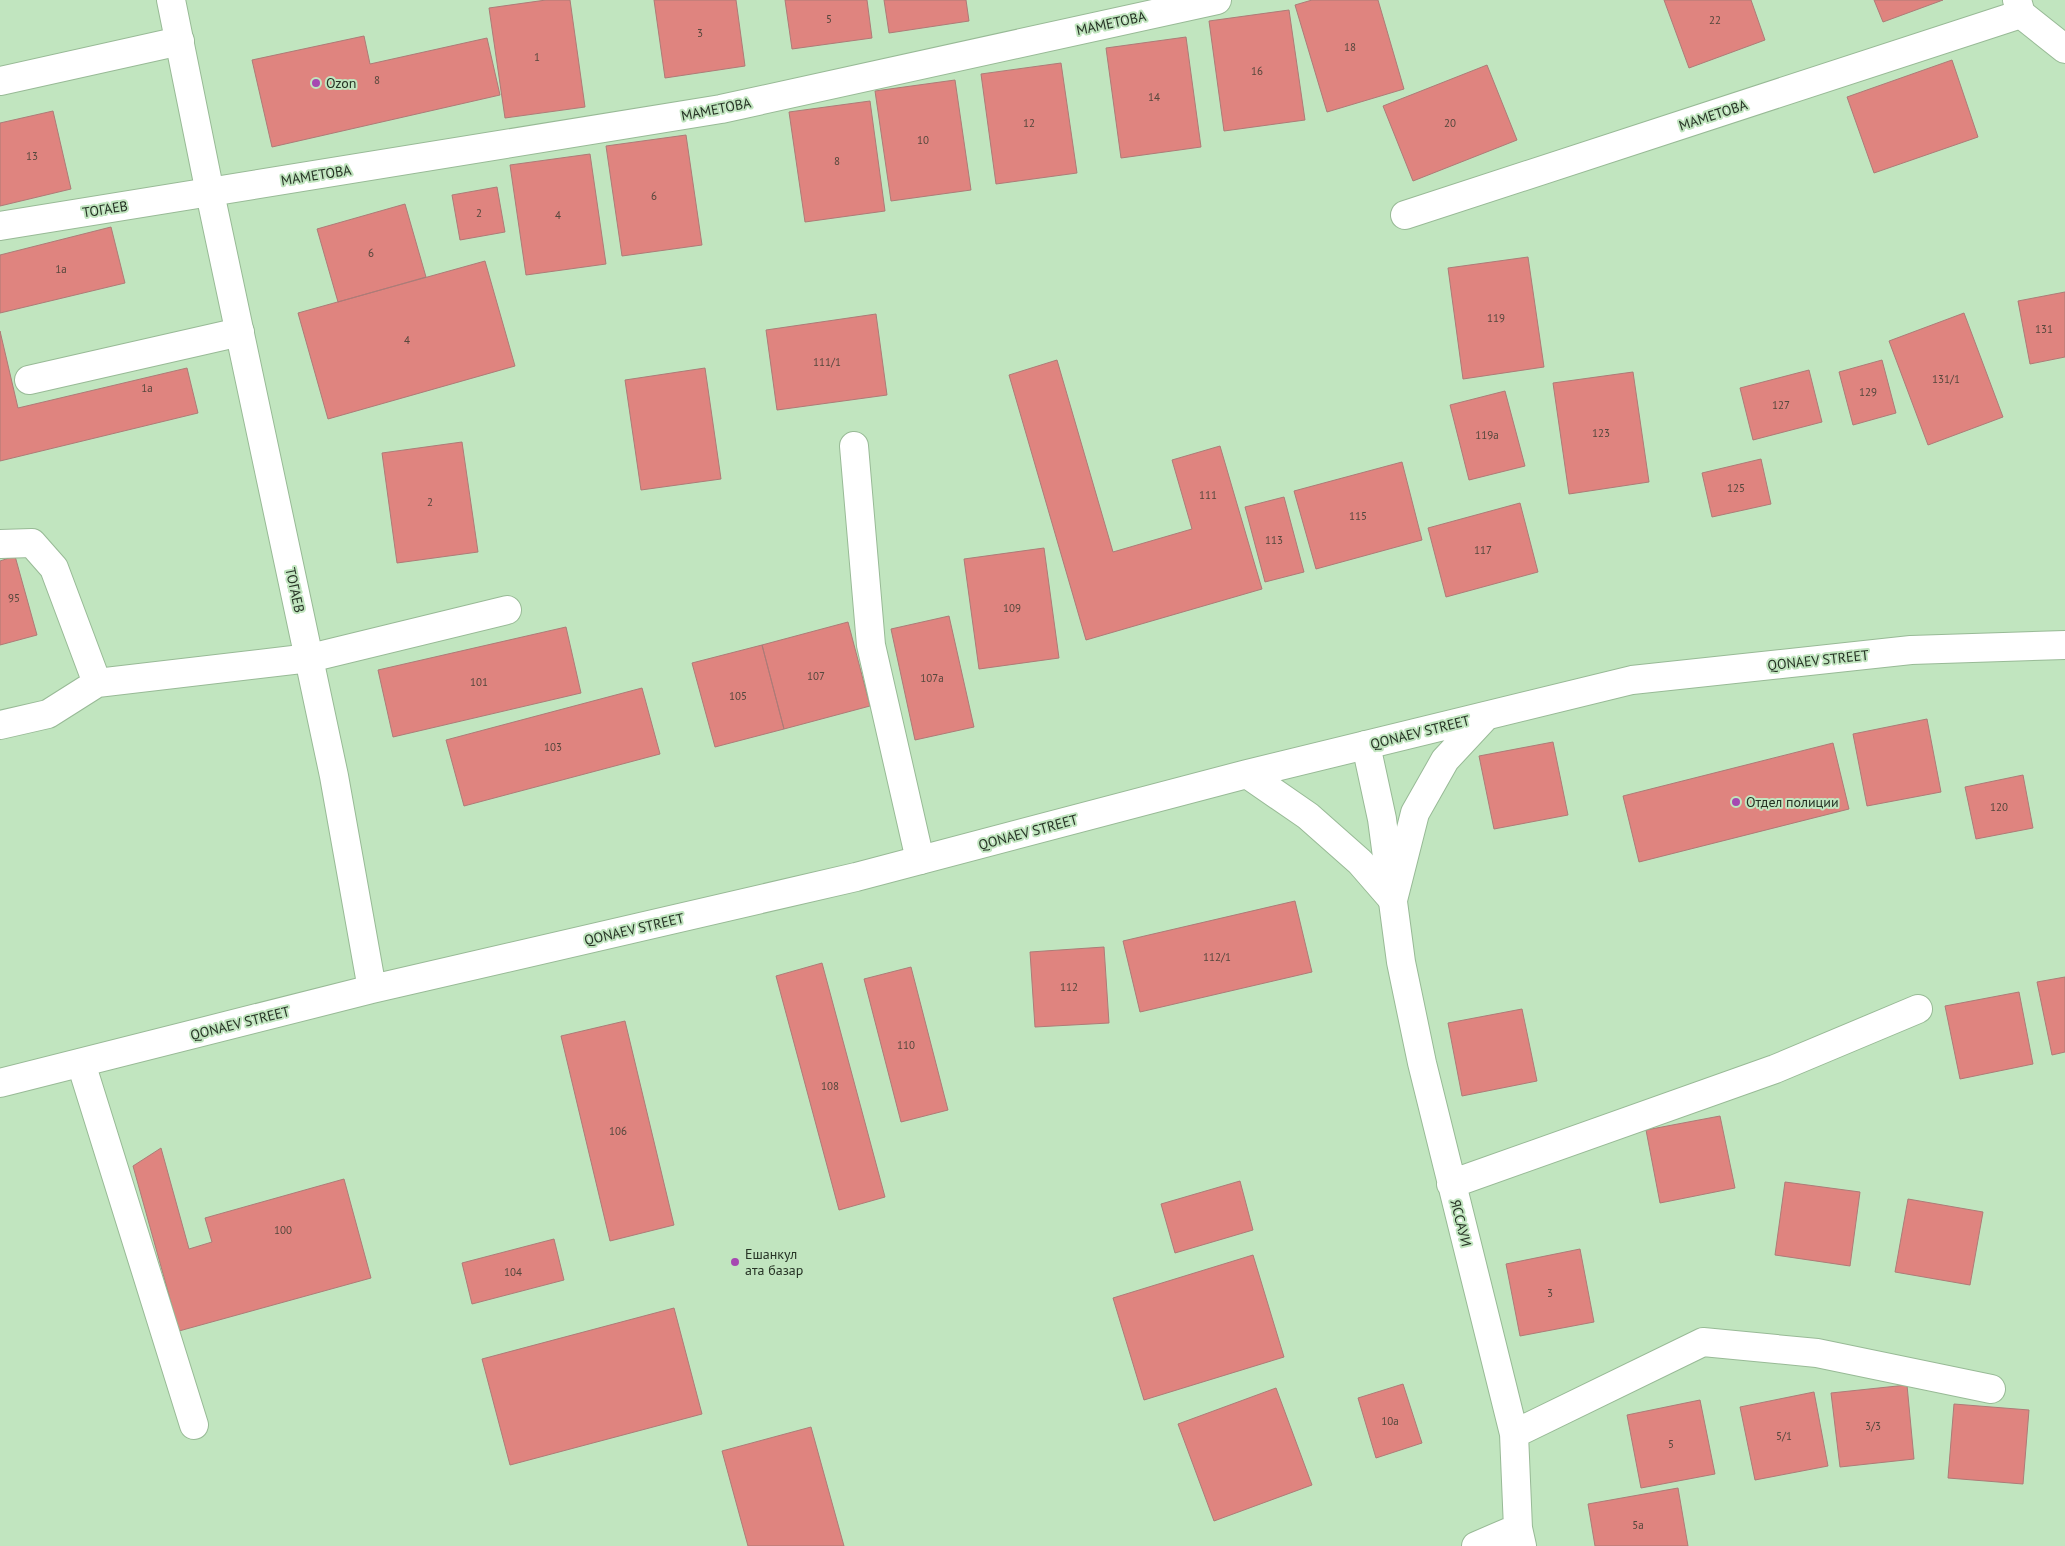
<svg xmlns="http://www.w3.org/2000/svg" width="2065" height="1546" viewBox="0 0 2065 1546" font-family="'PT Sans',sans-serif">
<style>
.building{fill:#df847f;stroke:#ad7b77}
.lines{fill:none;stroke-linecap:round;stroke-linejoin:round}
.minor-casing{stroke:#98ba96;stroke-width:30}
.major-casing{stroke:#98ba96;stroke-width:30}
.minor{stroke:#fff;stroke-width:28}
.major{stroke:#fff;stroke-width:28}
.poi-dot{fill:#a648b1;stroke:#c1e5bf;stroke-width:2}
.labels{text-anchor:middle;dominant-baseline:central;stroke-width:4;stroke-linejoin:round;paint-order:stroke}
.number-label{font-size:11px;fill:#54473c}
.street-label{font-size:14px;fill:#263325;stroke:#c1e5bf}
.poi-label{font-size:14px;fill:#263325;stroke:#c1e5bf;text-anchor:start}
</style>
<rect width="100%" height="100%" fill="#c1e5bf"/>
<path class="building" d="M546,0H570L585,107L505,118L489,8Z
M654,0H736L745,66L665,78Z
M785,0H867L872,38L792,49Z
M884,0H966L969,21L889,33Z
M1312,0H1378L1404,89L1327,112L1295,5Z
M1664,0H1751L1765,40L1689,68Z
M1874,0H1943L1883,22Z
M1289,10L1305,120L1224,131L1209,21Z
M364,36L370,64L487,38L500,95L272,147L252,60Z
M1186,37L1201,147L1121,158L1106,48Z
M1952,60L1978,137L1874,173L1847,97Z
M1061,63L1077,173L996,184L981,74Z
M1487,65L1517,140L1413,181L1383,106Z
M955,80L971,190L891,201L875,91Z
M870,101L885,211L805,222L789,112Z
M53,111L71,189L0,206V123Z
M686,135L702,245L622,256L606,146Z
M590,154L606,264L526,275L510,165Z
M497,187L505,232L460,240L452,195Z
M405,204L426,277L338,302L317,229Z
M111,227L125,283L0,313V255Z
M1528,257L1544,367L1463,379L1448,268Z
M485,261L515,366L328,419L298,313Z
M2065,292V357L2030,364L2018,301Z
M1964,313L2003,417L1928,445L1889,341Z
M876,314L887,395L777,410L766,330Z
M0,331L18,408L187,368L198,413L0,461Z
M1057,360L1113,552L1192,529L1172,460L1220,446L1262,589L1086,640L1009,375Z
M1882,360L1896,413L1853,425L1839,372Z
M705,368L721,479L641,490L625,380Z
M1809,370L1822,422L1753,440L1740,388Z
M1633,372L1649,482L1569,494L1553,383Z
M1505,391L1525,466L1469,480L1450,405Z
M462,442L478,552L397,563L382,453Z
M1761,459L1771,504L1712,517L1702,473Z
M1402,462L1422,540L1316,569L1294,491Z
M1284,497L1304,572L1265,582L1245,507Z
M1520,503L1538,572L1446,597L1428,528Z
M1044,548L1059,658L979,669L964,559Z
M15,556L37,635L0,645V561Z
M949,616L974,727L915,740L891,629Z
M848,622L870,706L784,729L762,645Z
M566,627L581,693L393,737L378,670Z
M762,645L784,729L715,747L692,663Z
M642,688L660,754L464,806L446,740Z
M1927,719L1941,792L1867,806L1853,734Z
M1553,742L1568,815L1494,829L1479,756Z
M1833,743L1849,809L1639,862L1623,796Z
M2023,775L2033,828L1976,839L1965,787Z
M1295,901L1312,972L1140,1012L1123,941Z
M1104,947L1109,1023L1035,1027L1030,952Z
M822,963L885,1197L839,1210L776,976Z
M911,967L948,1110L901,1122L864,979Z
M2065,977V1052L2052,1055L2037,982Z
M2019,992L2033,1064L1960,1079L1945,1006Z
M1522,1009L1537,1081L1462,1096L1448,1023Z
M625,1021L674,1225L610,1241L561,1036Z
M1720,1116L1735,1188L1660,1203L1646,1130Z
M161,1148L189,1249L212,1242L205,1218L344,1179L371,1278L179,1331L133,1166Z
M1240,1181L1253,1230L1175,1253L1161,1204Z
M1785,1182L1860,1192L1850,1266L1775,1255Z
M1908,1199L1983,1212L1970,1285L1895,1272Z
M554,1239L564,1280L472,1304L462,1263Z
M1580,1249L1594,1322L1520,1336L1506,1264Z
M1253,1255L1284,1357L1144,1400L1113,1298Z
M674,1308L702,1414L510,1465L482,1359Z
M1403,1384L1422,1443L1376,1458L1358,1398Z
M1907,1385L1914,1459L1840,1467L1831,1393Z
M1276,1388L1312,1485L1214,1521L1178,1424Z
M1814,1392L1828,1466L1755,1480L1740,1407Z
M1700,1400L1715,1474L1641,1488L1627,1415Z
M1954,1404L2029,1410L2023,1484L1948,1478Z
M811,1427L844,1546H748L722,1451Z
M1678,1488L1688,1546H1595L1588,1504Z"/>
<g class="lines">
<g class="minor-casing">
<path id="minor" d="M2017,0L2021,14L2065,49
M0,81L180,41
M1405,215L2021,14
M0,226L721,109L1217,0
M29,380L240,332
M854,446L871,645L920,860
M0,544L32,543L54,568L97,683
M0,725L48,714L97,683L310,658L507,610
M1366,745L1382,819L1401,962L1422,1063L1514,1434L1518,1528L1522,1546
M81,1063L194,1425
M1451,1184L1775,1069L1918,1009
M1514,1434L1703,1342L1817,1353L1991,1389
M1476,1546L1518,1528"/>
</g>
<g class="major-casing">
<path id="major" d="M171,0L210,193L334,776L372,989
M1247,774L1308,816L1360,862L1393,900
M1393,900L1415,813L1445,760L1486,716
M0,1083L372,989L856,877L1247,774L1632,680L1911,650L2065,645"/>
</g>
<use href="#minor" class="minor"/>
<use href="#major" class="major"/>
</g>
<g class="poi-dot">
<circle cx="316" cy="83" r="5"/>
<circle cx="1736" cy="802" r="5"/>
<circle cx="735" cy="1262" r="5"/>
</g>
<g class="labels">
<g class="number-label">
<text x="829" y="19">5</text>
<text x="1715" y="20">22</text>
<text x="700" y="33">3</text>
<text x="1350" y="47">18</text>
<text x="537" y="57">1</text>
<text x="1257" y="71">16</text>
<text x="377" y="80">8</text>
<text x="1154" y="97">14</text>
<text x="1029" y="123">12</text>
<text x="1450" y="123">20</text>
<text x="923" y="140">10</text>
<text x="32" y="156">13</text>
<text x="837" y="161">8</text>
<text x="654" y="196">6</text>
<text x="479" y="213">2</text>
<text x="558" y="215">4</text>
<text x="371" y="253">6</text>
<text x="61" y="269">1а</text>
<text x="1496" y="318">119</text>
<text x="2044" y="329">131</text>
<text x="407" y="340">4</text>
<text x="827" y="362">111/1</text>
<text x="1946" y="379">131/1</text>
<text x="147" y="388">1а</text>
<text x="1868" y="392">129</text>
<text x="1781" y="405">127</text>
<text x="1601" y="433">123</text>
<text x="1487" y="435">119а</text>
<text x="1736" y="488">125</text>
<text x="1208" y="495">111</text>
<text x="430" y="502">2</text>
<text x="1358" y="516">115</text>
<text x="1274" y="540">113</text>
<text x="1483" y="550">117</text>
<text x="14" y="598">95</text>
<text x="1012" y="608">109</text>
<text x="816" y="676">107</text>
<text x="932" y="678">107а</text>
<text x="479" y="682">101</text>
<text x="738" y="696">105</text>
<text x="553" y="747">103</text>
<text x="1999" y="807">120</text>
<text x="1217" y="957">112/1</text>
<text x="1069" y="987">112</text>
<text x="906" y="1045">110</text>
<text x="830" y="1086">108</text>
<text x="618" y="1131">106</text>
<text x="283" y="1230">100</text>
<text x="513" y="1272">104</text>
<text x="1550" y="1293">3</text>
<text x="1390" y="1421">10а</text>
<text x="1873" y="1426">3/3</text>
<text x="1784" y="1436">5/1</text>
<text x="1671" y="1444">5</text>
<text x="1638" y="1525">5а</text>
</g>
<g class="street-label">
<text transform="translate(1111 23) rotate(-12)">МАМЕТОВА</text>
<text transform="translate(716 109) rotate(-11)">МАМЕТОВА</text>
<text transform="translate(1713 115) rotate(-18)">МАМЕТОВА</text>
<text transform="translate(316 175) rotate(-9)">МАМЕТОВА</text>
<text transform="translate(105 209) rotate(-9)">ТОГАЕВ</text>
<text transform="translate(295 590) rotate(78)">ТОГАЕВ</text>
<text transform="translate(1818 660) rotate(-6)">QONAEV STREET</text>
<text transform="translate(1420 732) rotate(-14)">QONAEV STREET</text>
<text transform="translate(1028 832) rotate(-15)">QONAEV STREET</text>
<text transform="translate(634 929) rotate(-13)">QONAEV STREET</text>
<text transform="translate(240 1023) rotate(-14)">QONAEV STREET</text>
<text transform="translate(1461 1223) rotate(76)">ЯССАУИ</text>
</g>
<g class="poi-label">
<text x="326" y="83">Ozon</text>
<text x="1746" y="802">Отдел полиции</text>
<text x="745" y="1254">Ешанкул<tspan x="745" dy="16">ата базар</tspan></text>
</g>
</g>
</svg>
